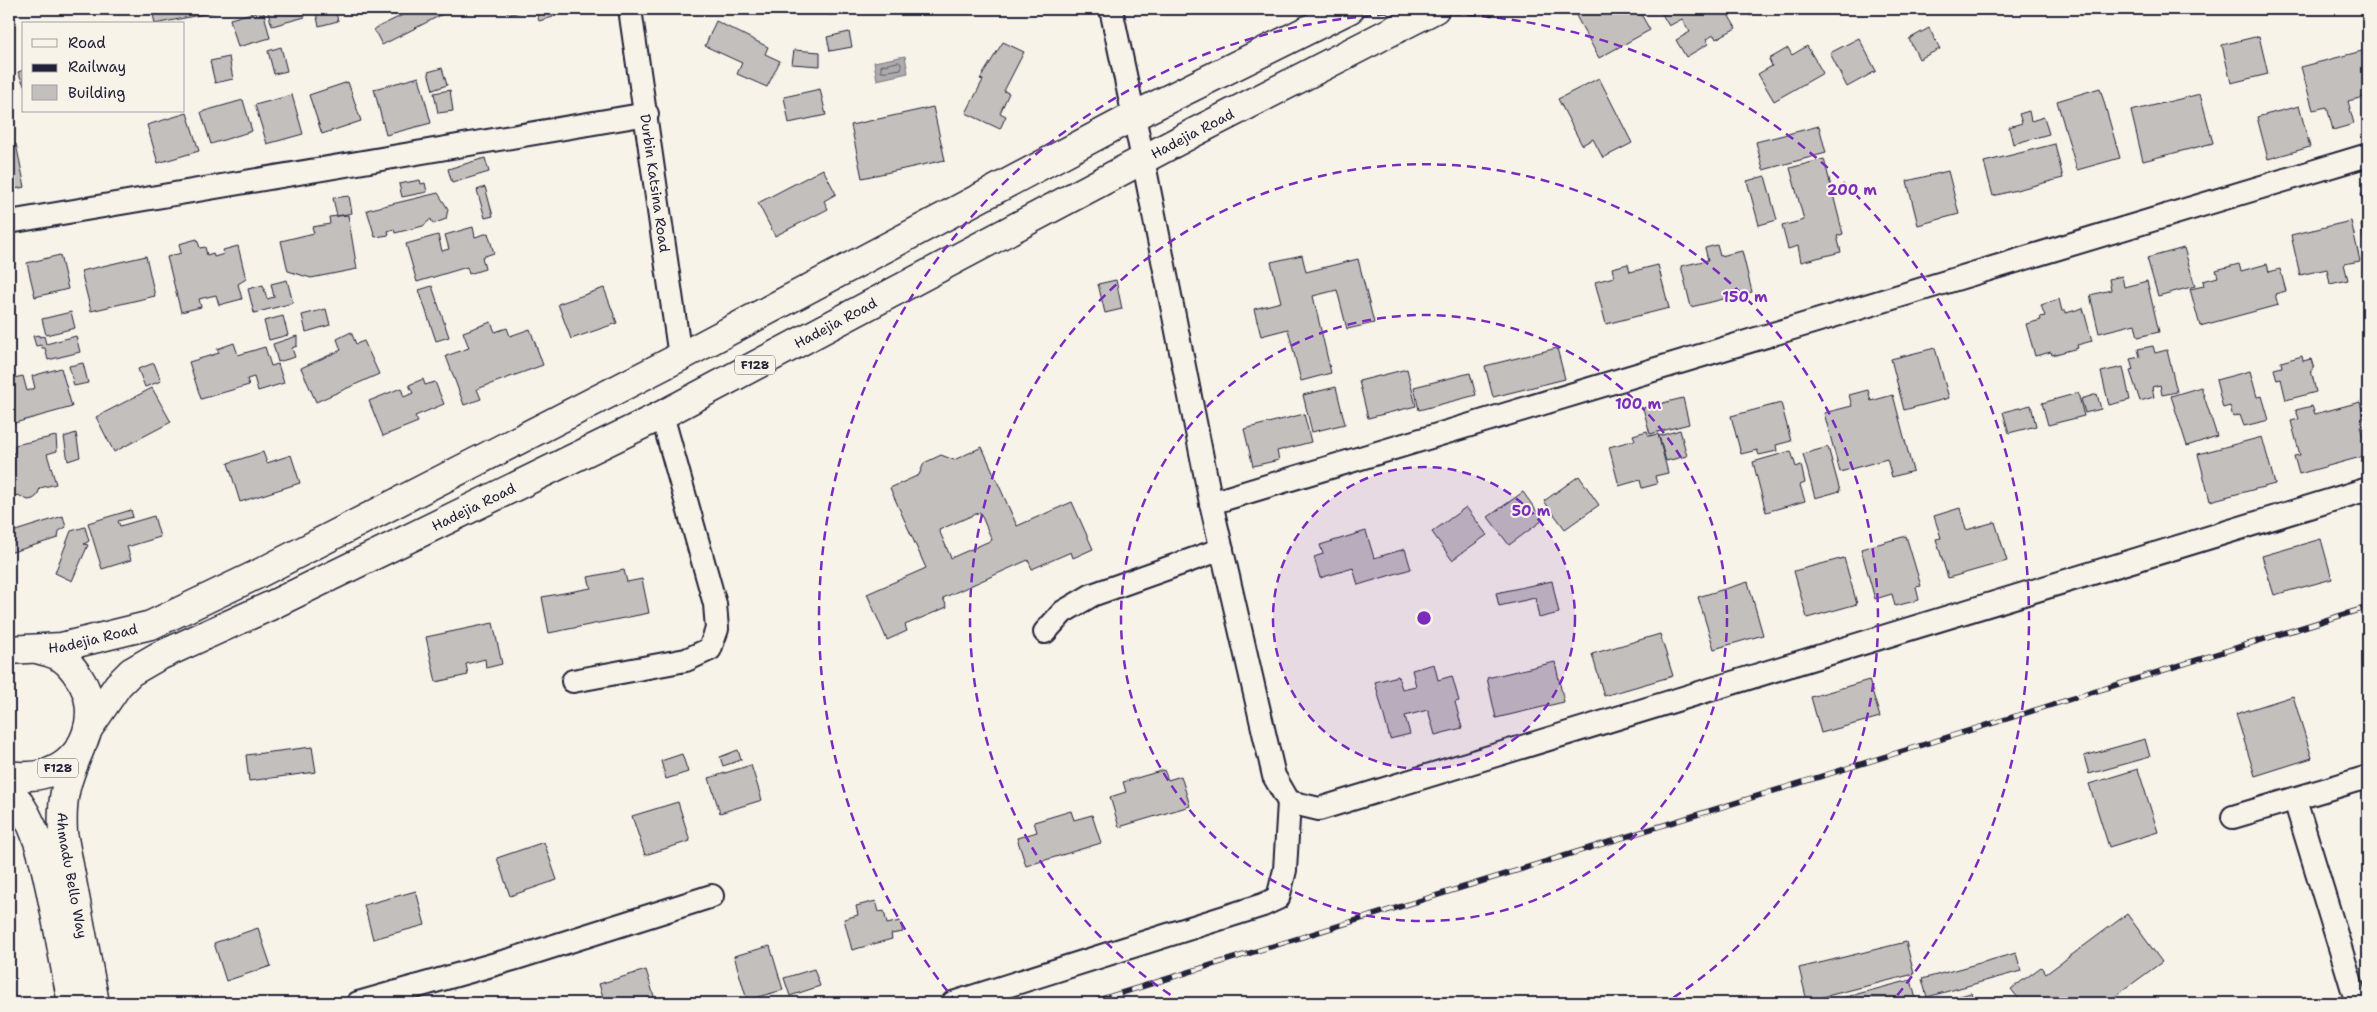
<svg xmlns="http://www.w3.org/2000/svg" width="2377" height="1012" viewBox="0 0 2377 1012" font-family="'Shantell Sans',sans-serif">
<style>
.water{fill:#aeabad;stroke:#76747f}
.lines{fill:none;stroke-linecap:round;stroke-linejoin:round}
.shore{stroke:#5a5969;stroke-width:1}
.building{fill:#c2bfbd;stroke:#22223b;fill-rule:evenodd}
.minor-casing{stroke:#22223b;stroke-width:26}
.major-casing{stroke:#22223b;stroke-width:31}
.minor{stroke:#f7f3e8;stroke-width:22}
.major{stroke:#f7f3e8;stroke-width:28}
.rail-casing{stroke:#22223b;stroke-width:5.5}
.rail{stroke:#f7f3e8;stroke-width:4;stroke-dasharray:11;stroke-linecap:butt}
.ring{fill:none;stroke:#7b2cbf;stroke-width:2.5;stroke-dasharray:9 6}
.labels{text-anchor:middle;dominant-baseline:central;stroke-width:4;stroke-linejoin:round;paint-order:stroke}
.shield{fill:#f7f3e8;stroke:#62616f;stroke-width:1}
.shield-label{font-size:12px;font-weight:bold;fill:#22223b}
.street-label{font-size:14px;fill:#22223b;stroke:#f7f3e8}
.centre{fill:#7b2cbf;stroke:#f7f3e8;stroke-width:2.5}
.ring-label{font-size:15px;text-anchor:middle;font-weight:bold;fill:#7b2cbf;stroke:#f7f3e8;stroke-width:4;stroke-linejoin:round;paint-order:stroke}
</style>
<rect width="100%" height="100%" fill="#f7f3e8"/>
<filter id="ink" filterUnits="userSpaceOnUse"><feTurbulence type="fractalNoise" baseFrequency=".02" numOctaves="2"/><feDisplacementMap in="SourceGraphic" scale="10" xChannelSelector="R" yChannelSelector="G"/><feConvolveMatrix kernelMatrix="1 2 1 2 8 2 1 2 1" color-interpolation-filters="sRGB"/></filter>
<g filter="url(#ink)">
<path class="water" d="M905,56L908,73L877,80L874,62Z"/>
<g class="lines">
<path class="shore" d="M899,62L901,64V69L881,72V66Z"/>
</g>
<path class="building" d="M152,9H219V11L155,24Z
M267,9H303L305,17L272,26Z
M315,9H335L338,21L319,26Z
M415,9H443L445,13L382,45L374,29Z
M506,9H531L508,15Z
M535,9H551L553,17L539,21Z
M829,9H846V14L829,15Z
M1580,9H1638L1650,30L1599,58L1574,12Z
M1659,9H1715L1718,15L1726,11L1736,28L1716,39L1714,35L1706,39L1708,44L1686,57L1676,40L1690,32L1682,19L1669,26Z
M1747,9H1762L1750,16Z
M263,10L270,38L238,47L230,19Z
M716,21L768,47L765,54L780,61L767,87L737,74L742,63L705,46Z
M1929,28L1940,49L1919,59L1909,39Z
M849,32L852,47L830,51L827,37Z
M2259,36L2268,74L2231,83L2222,45Z
M1859,38L1876,71L1847,87L1830,53Z
M1003,42L1024,52L1004,91L1009,93L1000,113L1006,116L1000,129L966,113L983,80L980,79Z
M1807,46L1823,73L1774,101L1758,74L1772,66L1769,59L1788,48L1792,55Z
M281,47L287,71L274,74L268,51Z
M794,50L820,52V66L792,64Z
M2362,51L2368,76V96L2348,101L2354,124L2333,130L2327,107L2313,110L2301,67Z
M229,57L233,79L215,83L210,61Z
M442,68L447,85L433,90L428,72Z
M24,70V85L18,72Z
M419,77L431,123L386,135L374,89Z
M1599,78L1632,143L1603,158L1593,139L1582,145L1558,99Z
M348,82L361,121L322,134L309,95Z
M2100,88L2120,158L2077,170L2057,101Z
M820,89L826,115L789,123L784,97Z
M450,90L453,111L438,113L434,93Z
M2200,94L2213,143L2143,161L2131,111Z
M292,95L303,134L267,144L255,105Z
M243,100L252,131L211,144L201,112Z
M2299,106L2310,147L2268,159L2257,117Z
M933,107L945,160L862,178L851,125Z
M2029,111L2031,121L2044,117L2049,134L2013,144L2009,127L2022,123L2019,114Z
M187,113L199,151L158,163L147,125Z
M1819,126L1826,153L1763,170L1756,142Z
M16,144L25,187L9,190V146Z
M2055,144L2063,178L1993,196L1984,162Z
M485,158L489,172L452,183L448,169Z
M1824,159L1843,234L1837,236L1841,252L1801,262L1798,246L1788,249L1782,226L1804,220L1790,168Z
M823,169L836,194L824,201L828,209L775,236L758,203Z
M1948,171L1959,214L1918,225L1907,181Z
M1765,176L1777,220L1759,225L1747,181Z
M420,180L421,184L425,183L427,192L402,197L399,184Z
M485,187L493,216L485,218L477,190Z
M2368,192V223L2361,193Z
M438,193L448,209L446,219L433,224L431,219L423,226L395,233L394,229L388,231L389,235L375,237L367,210Z
M349,196L352,213L337,216L333,198Z
M348,215L357,269L311,278L288,271L281,241L314,233L312,227L330,224L329,217Z
M2351,221L2360,261L2344,264L2348,280L2330,284L2327,269L2300,275L2291,235Z
M2368,224V241L2364,242L2361,225Z
M473,227L475,237L488,233L494,253L482,257L485,269L469,274L467,267L417,282L406,244L438,235L442,251L449,249L445,235Z
M197,239L200,248L205,247L207,255L213,253L214,257L224,254L223,250L238,246L246,279L238,284L242,299L219,305L216,295L199,299L201,307L181,312L167,257L181,253L179,244Z
M1717,245L1720,256L1742,251L1752,292L1691,307L1681,266L1708,260L1705,248Z
M2184,248L2195,286L2158,296L2147,258Z
M60,255L68,289L35,297L27,263Z
M1302,255L1306,272L1358,259L1374,323L1347,329L1337,290L1313,296L1331,373L1301,381L1288,329L1261,336L1254,309L1281,302L1271,262Z
M146,256L155,296L91,311L81,271Z
M1628,264L1630,272L1658,265L1669,308L1606,324L1595,282L1614,277L1612,268Z
M2239,264L2241,271L2267,264L2269,272L2280,269L2286,291L2275,294L2278,305L2200,326L2190,289L2204,286L2203,281L2218,277L2216,270Z
M2122,276L2124,287L2147,281L2159,332L2138,337L2135,324L2099,333L2090,295L2111,290L2109,279Z
M287,280L293,303L254,313L248,289L263,285L267,299L274,297L271,284Z
M1116,280L1122,309L1105,313L1098,284Z
M432,286L449,337L436,341L419,290Z
M604,288L617,323L571,339L558,304Z
M2059,299L2062,311H2066V313L2083,308L2092,341L2077,345L2078,348L2052,355L2051,352L2035,356L2026,324L2041,320L2040,317L2045,316L2041,305Z
M326,309L330,325L306,332L302,315Z
M71,312L75,328L46,335L42,319Z
M283,316L288,335L269,340L264,321Z
M491,322L495,332L507,328L510,336L530,329L543,365L477,389L481,399L464,405L446,356L469,348L463,332Z
M351,332L356,344L364,341L379,374L316,402L301,368L341,350L337,339Z
M39,335V337L44,336L46,344L76,336L80,352L48,360L45,348H42L41,345L36,346L33,336Z
M297,336V346L292,348L295,357L278,362L273,344Z
M234,343L238,355L265,347L271,366L278,364L284,383L258,391L254,377L247,379L249,385L201,399L189,362L219,353L217,349Z
M9,345L14,370L9,371Z
M2153,346L2155,353L2167,350L2177,392L2162,395L2160,385L2152,387L2154,397L2140,401L2130,371L2133,370L2130,359L2140,357L2138,349Z
M1557,348L1565,379L1493,397L1485,366Z
M1935,348L1949,398L1904,410L1891,359Z
M2302,356L2303,361L2311,359L2314,369L2311,370L2316,392L2286,400L2281,379L2277,380L2274,369L2282,367L2281,362Z
M83,363L88,383L74,386L69,366Z
M154,363L161,381L145,387L138,369Z
M2123,367L2130,400L2109,405L2101,372Z
M61,368L72,407L11,424L9,414V379L23,376L27,391L35,388L32,376Z
M1407,369L1416,406L1368,418L1359,381Z
M2250,371L2257,397L2262,396L2269,420L2244,426L2240,415L2233,417L2230,406L2223,408L2216,380Z
M1470,373L1476,395L1419,410L1414,387Z
M423,379L425,385L435,382L444,404L415,416L418,422L383,436L369,401L401,388L404,397L413,393L409,385Z
M1336,387L1345,424L1312,432L1303,395Z
M2201,387L2217,436L2187,446L2171,396Z
M152,388L171,422L114,452L96,417Z
M1868,390L1871,401L1893,395L1913,471L1892,477L1887,459L1840,472L1824,413L1852,406L1849,395Z
M2078,393L2084,416L2048,425L2042,403Z
M2097,394L2101,409L2085,413L2081,399Z
M1683,398L1689,424L1650,434L1643,408Z
M2360,402L2366,425L2360,426L2368,455L2299,474L2294,456L2300,455L2291,421L2299,419L2296,410L2312,406L2315,414Z
M1781,403L1791,441L1776,445L1777,451L1759,455L1757,450L1741,454L1731,416Z
M2031,405L2036,426L2009,433L2003,412Z
M1304,414L1311,442L1277,451L1279,460L1253,466L1244,429Z
M1680,430L1687,456L1666,461L1659,436Z
M1647,431L1649,436L1658,434L1668,473L1655,476L1657,484L1642,488L1640,480L1619,486L1609,447L1635,440L1633,435Z
M76,433L80,457L68,461L64,437Z
M56,436L57,451L47,454L56,484L40,488L37,496L33,499L28,500L18,495L9,498V454L15,453V445Z
M2262,437L2275,484L2210,501L2198,454Z
M982,447L1017,526L1072,502L1093,549L1073,558L1071,552L1032,569L1028,560L943,598L947,607L905,625L907,631L887,640L867,594L926,568L890,488L919,475L924,463L941,455L954,460ZM980,512L992,540L951,558L939,530Z
M1828,447L1840,491L1815,498L1803,454Z
M1791,451L1796,467L1801,465L1805,483L1800,485L1805,501L1766,512L1753,462Z
M263,452L267,463L291,455L300,483L240,502L228,463Z
M1579,476L1599,505L1565,529L1544,501Z
M1523,492L1543,520L1509,545L1488,517Z
M1466,507L1487,535L1452,560L1432,532Z
M1960,508L1966,530L1995,522L2007,561L1948,578L1936,539L1941,538L1934,516Z
M131,510L133,517L118,521L120,526L154,516L160,537L127,547L131,560L102,569L88,523Z
M63,516L66,527L59,531L58,538L9,553V533Z
M85,527L89,541L84,544L88,545L72,581L55,573L71,531Z
M1366,531L1374,558L1405,549L1411,569L1358,585L1353,568L1320,578L1314,557L1323,554L1320,545Z
M1906,536L1921,586L1916,587L1919,600L1895,606L1892,594L1875,599L1861,549Z
M2321,539L2332,579L2274,595L2262,556Z
M1844,558L1857,604L1807,618L1794,571Z
M624,570L627,582L642,579L649,613L549,633L542,597L591,588L588,577Z
M1552,581L1559,613L1539,618L1535,598L1499,606L1496,593Z
M1748,582L1763,635L1714,649L1698,597Z
M493,623L502,664L486,668L485,659L466,664L468,675L436,682L426,637Z
M1660,634L1673,676L1604,696L1592,654Z
M1555,662L1564,702L1496,718L1487,678Z
M1434,664L1438,680L1452,676L1459,701L1455,702L1462,728L1435,735L1428,710L1405,716L1410,734L1390,739L1375,682L1398,676L1402,689L1416,686L1412,670Z
M1869,680L1880,717L1821,733L1811,697Z
M2293,696L2312,758L2255,776L2236,714Z
M2145,739L2150,757L2089,774L2084,756Z
M312,747L316,772L249,781L246,755Z
M738,750L741,760L723,766L720,757Z
M682,754L688,772L666,779L661,761Z
M751,765L762,800L720,813L709,778Z
M2138,769L2158,832L2109,847L2089,784Z
M1164,770L1168,780L1181,776L1190,806L1119,827L1110,797L1126,792L1123,782Z
M678,802L690,841L645,855L632,816Z
M1071,811L1074,820L1092,815L1101,843L1026,866L1017,838L1037,832L1034,822Z
M544,842L557,880L510,896L497,858Z
M416,891L425,925L373,939L364,905Z
M876,901L879,912L884,911L887,924L900,921L903,932L891,934L892,939L852,950L844,919L858,915L856,906Z
M2127,914L2162,962L2106,1003H2022L2011,989L2041,967L2046,974Z
M258,928L271,966L226,981L214,943Z
M1906,942L1914,974L1807,1001L1799,968Z
M770,946L783,990L747,1000L734,956Z
M2016,953L2021,971L1927,997L1922,979Z
M814,969L820,986L790,996L784,978Z
M646,970L656,1003H605L599,984Z
M1911,980L1917,1003H1839L1838,999Z
M1971,993L1974,1003H1933Z
M1322,999L1323,1003H1308Z"/>
<g class="lines">
<g class="minor-casing">
<g id="minor">
<path id="s1" d="M630,9L680,357"/>
<path d="M1111,9L1143,159L1211,503L1274,776L1289,802L1319,809L2368,489"/>
<path d="M9,222L647,114"/>
<path d="M1211,503L2368,155"/>
<path d="M1045,632L1063,612L1092,595L1222,549"/>
<path d="M573,681L686,660L710,649L717,629L715,604L662,415"/>
<path d="M2295,800L2357,1003"/>
<path d="M2233,817L2368,777"/>
<path d="M358,1003L513,959L712,896"/>
<path d="M953,1003L1263,905L1278,898L1285,870L1289,802"/>
</g>
</g>
<g class="major-casing">
<g id="major">
<path id="s2" d="M9,650L61,647L151,625L254,576L680,357L1134,116L1350,9"/>
<path id="s3" d="M88,729L118,685L131,672L157,657L270,606L662,415L1195,132L1435,9"/>
<path id="s4" d="M80,749C66,781 61,797 63,833L95,1003"/>
<path d="M9,775C22,777 34,777 47,773C86,761 102,712 80,679C74,669 66,659 56,655C50,652 43,651 37,649"/>
<path d="M9,789C39,824 46,868 55,913C61,943 66,973 72,1003"/>
</g>
</g>
<use href="#minor" class="minor"/>
<use href="#major" class="major"/>
<g class="rail-casing">
<path id="rail" d="M1089,1003L2368,607"/>
</g>
<use href="#rail" class="rail"/>
</g>
</g>
<circle cx="1424" cy="618" r="151" fill="#7b2cbf" fill-opacity=".12"/>
<g class="ring">
<circle cx="1424" cy="618" r="151"/>
<circle cx="1424" cy="618" r="303"/>
<path d="M1183 1003A454 454 0 1 1 1665 1003"/>
<path d="M957 1003A605 605 0 1 1 1891 1003"/>
</g>
<g class="labels">
<g class="shield">
<rect x="735" y="355.5" width="40" height="19" rx="4"/>
<rect x="38" y="758.5" width="40" height="19" rx="4"/>
</g>
<g class="shield-label">
<text x="755" y="365">F128</text>
<text x="58" y="768">F128</text>
</g>
<g class="street-label">
<text stroke="none"><textPath href="#s3" startOffset="1262">Hadejia Road</textPath></text>
<text stroke="none"><textPath href="#s1" startOffset="176">Durbin Katsina Road</textPath></text>
<text stroke="none"><textPath href="#s3" startOffset="858">Hadejia Road</textPath></text>
<text stroke="none"><textPath href="#s3" startOffset="452">Hadejia Road</textPath></text>
<text stroke="none"><textPath href="#s2" startOffset="85">Hadejia Road</textPath></text>
<text stroke="none"><textPath href="#s4" startOffset="130">Ahmadu Bello Way</textPath></text>
</g>
</g>
<circle cx="1424" cy="618" r="8" class="centre"/>
<g class="ring-label">
<text x="1852" y="195">200 m</text>
<text x="1745" y="302">150 m</text>
<text x="1638" y="409">100 m</text>
<text x="1531" y="516">50 m</text>
</g>
<rect width="2377" height="1012" fill="none" stroke="#f7f3e8" stroke-width="30"/>
<rect x="15" y="15" width="2347" height="982" fill="none" stroke="#22223b" stroke-width="2" filter="url(#ink)"/>
<rect x="22" y="22" width="162" height="90" fill="#f7f3e8" stroke="#a29fa3"/>
<rect x="32" y="39" width="25" height="8" fill="#f7f3e8" stroke="#a29fa3"/>
<text x="68" y="48" font-size="15" fill="#22223b">Road</text>
<rect x="32" y="64" width="25" height="8" fill="#22223b" stroke="#a29fa3"/>
<text x="68" y="72" font-size="15" fill="#22223b">Railway</text>
<rect x="32" y="85" width="25" height="15" fill="#c2bfbd" stroke="#a29fa3"/>
<text x="68" y="98" font-size="15" fill="#22223b">Building</text>
</svg>
